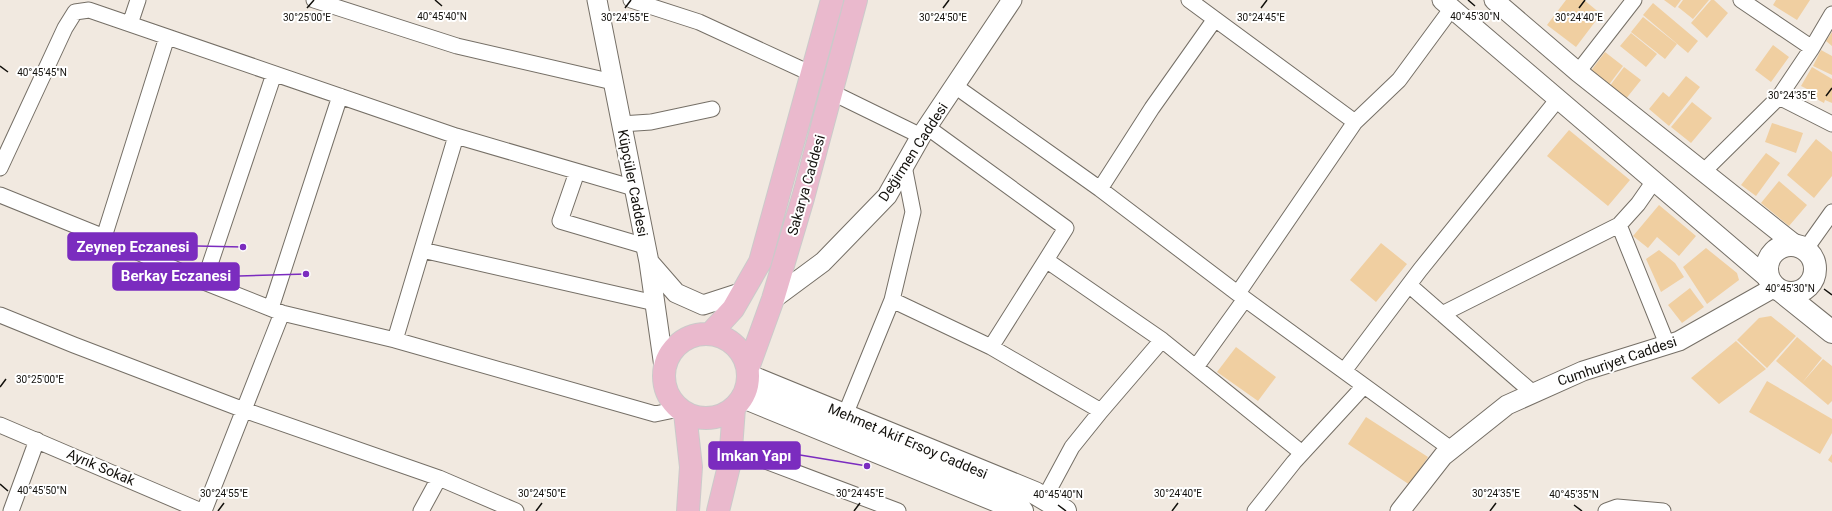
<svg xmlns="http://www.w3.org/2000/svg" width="1832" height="511" viewBox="0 0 1832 511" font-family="Roboto,sans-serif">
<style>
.building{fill:#f0cfa1}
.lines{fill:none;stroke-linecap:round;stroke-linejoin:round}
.minor-casing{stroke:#756f66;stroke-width:17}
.tertiary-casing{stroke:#756f66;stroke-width:21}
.secondary-casing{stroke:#756f66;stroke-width:24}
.primary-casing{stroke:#cbcaca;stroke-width:24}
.minor{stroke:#fff;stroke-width:15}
.tertiary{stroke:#fff;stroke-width:19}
.secondary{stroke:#fff;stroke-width:22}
.primary{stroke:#eab9cd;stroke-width:22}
.ticks{fill:none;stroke:#12100c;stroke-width:1.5}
.labels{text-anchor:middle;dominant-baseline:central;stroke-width:4;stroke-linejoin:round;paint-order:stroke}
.street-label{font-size:14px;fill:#12100c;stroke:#fff}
.ticks-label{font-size:10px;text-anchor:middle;fill:#12100c;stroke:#fff;stroke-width:4;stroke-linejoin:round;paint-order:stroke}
.leader{fill:none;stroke:#7b2cbf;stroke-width:1.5}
.callout-dot{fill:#7b2cbf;stroke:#fff;stroke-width:1.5}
.callout{fill:#7b2cbf;stroke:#7b2cbf;stroke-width:1.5}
.callout-label{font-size:15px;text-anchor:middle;font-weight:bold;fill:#fff}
</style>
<rect width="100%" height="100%" fill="#f1e9e0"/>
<path class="building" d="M1566,0H1584L1601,14L1576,47L1547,25Z
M1664,0H1681L1675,8Z
M1683,0H1709L1693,19L1678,7Z
M1711,0H1714L1728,13L1707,38L1691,23Z
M1776,0H1810L1797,20L1773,5Z
M1653,3L1698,41L1688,53L1643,15Z
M1643,17L1677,44L1665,59L1631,32Z
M1832,32V46L1826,41Z
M1631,33L1657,54L1646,67L1620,46Z
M1773,45L1789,57L1771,82L1755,70Z
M1821,50L1832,56V75L1813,66Z
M1605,52L1623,66L1608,86L1590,72Z
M1624,67L1641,80L1625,100L1609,87Z
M1812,67L1832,79V103L1825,100L1824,103L1807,94L1809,90L1801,86Z
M1686,76L1700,87L1669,126L1649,109L1663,92L1669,97Z
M1692,102L1712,118L1691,143L1671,127Z
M1772,123L1803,133L1796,153L1765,142Z
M1569,130L1630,180L1608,206L1547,156Z
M1816,139L1832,152V176L1814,198L1787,175Z
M1766,153L1780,163L1756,196L1741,185Z
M1779,181L1807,205L1789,226L1761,203Z
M1659,205L1696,236L1679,256L1657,237L1648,248L1633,236Z
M1381,243L1407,264L1376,302L1350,280Z
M1706,248L1737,273L1739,280L1707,304L1683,267Z
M1659,250L1675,263L1684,277L1661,292L1646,259Z
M1690,288L1704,307L1682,323L1668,305Z
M1771,316L1796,336L1767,368L1737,340L1759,318Z
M1797,337L1822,358L1802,383L1776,361Z
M1736,341L1766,369L1719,404L1691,378Z
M1236,347L1276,377L1258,401L1217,372Z
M1823,359L1832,366V401L1828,405L1802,383Z
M1767,381L1832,419V433L1820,454L1749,412Z
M1366,417L1428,457L1410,485L1348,444Z
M1832,454V463L1828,460Z"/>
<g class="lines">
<g class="minor-casing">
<path id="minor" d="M314,0L457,46L613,82
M631,0L699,22L812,74
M1189,0L1355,122
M1741,0L1812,48
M130,24L138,0
M1578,72L1634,0
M955,86L1100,189L1245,299L1451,449
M831,92L921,136
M1779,97L1832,124
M621,124L651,122L712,109
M927,127L1066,228L1046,260L1162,340L1302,453
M0,168L65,28L75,12L89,10L456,136L634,188
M577,172L560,221L645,246
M1703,172L1779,97L1812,48L1832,14
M1100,189L1152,108L1215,19
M0,195L104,237L204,282L282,313L395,340L655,414L679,409
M1619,225L1667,344
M104,237L167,37
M422,250L655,303
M1805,250L1832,212
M204,282L274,74
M1409,285L1533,393
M1238,293L1355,122L1399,80L1452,8
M892,300L991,347L1101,411
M271,308L340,96
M1442,314L1619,225L1638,204L1654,181
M0,315L74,345L244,410L439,478L516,511
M395,340L456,136
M991,347L1046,260
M1196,367L1245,299
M1344,371L1420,270L1558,99
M845,415L892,300L913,212L904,166
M0,425L201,511
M731,448L898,511
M1044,499L1072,447L1101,411L1162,340
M11,511L37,440
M204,511L282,313
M421,511L439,478
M1255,511L1294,462L1364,386
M1606,511L1617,507L1663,511"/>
</g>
<g class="tertiary-casing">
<path id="tertiary" d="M597,0L649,262L664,367
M1442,0L1770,280
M1494,0L1578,72L1798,247
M649,262L676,293L703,305L743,292
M773,299L823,262L887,196L921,136L1012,0
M1400,511L1443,456L1507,405L1583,371L1679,341L1775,287"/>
</g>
<g class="secondary-casing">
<path id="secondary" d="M1767 269a24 24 0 1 1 48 0a24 24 0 1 1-48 0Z
M1781,291L1832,332
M749,376L1035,493L1065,511
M743,397L1022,511"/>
</g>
<g class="primary-casing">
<path id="primary" d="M664 376a42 42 0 1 1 84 0a42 42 0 1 1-84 0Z
M710,334L733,309L760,262L832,0
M748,368L773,299L803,198L856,0
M685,413L691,467L688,511
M718,511L730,462L734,408"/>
</g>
<use href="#minor" class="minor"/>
<use href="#tertiary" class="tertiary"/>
<use href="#secondary" class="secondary"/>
<use href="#primary" class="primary"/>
</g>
<path class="ticks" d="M435,0L442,6M1468,0L1475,6M307,8L314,0M625,8L631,0M943,8L949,0M1261,8L1267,0M1579,8L1585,0M0,66L8,72M1826,96L1832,88M1824,289L1832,295M0,387L6,379M0,484L8,491M1058,505L1066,511M1574,505L1582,511M218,511L224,503M536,511L542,503M854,511L860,503M1172,511L1178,503M1490,511L1496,503"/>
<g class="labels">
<g class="street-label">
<text transform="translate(913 152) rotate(-57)">Değirmen Caddesi</text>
<text transform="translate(633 183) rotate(79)">Küpçüler Caddesi</text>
<text transform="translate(806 185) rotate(-74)">Sakarya Caddesi</text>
<text transform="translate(1617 361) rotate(-19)">Cumhuriyet Caddesi</text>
<text transform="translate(908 441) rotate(23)">Mehmet Akif Ersoy Caddesi</text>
<text transform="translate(101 467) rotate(23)">Ayrık Sokak</text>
</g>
</g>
<g class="ticks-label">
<text x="442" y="20">40°45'40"N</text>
<text x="1475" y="20">40°45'30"N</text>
<text x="307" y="21">30°25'00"E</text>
<text x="625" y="21">30°24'55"E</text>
<text x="943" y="21">30°24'50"E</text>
<text x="1261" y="21">30°24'45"E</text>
<text x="1579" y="21">30°24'40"E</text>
<text x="42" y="76">40°45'45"N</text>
<text x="1792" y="99">30°24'35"E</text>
<text x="1790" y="292">40°45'30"N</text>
<text x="40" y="383">30°25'00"E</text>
<text x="42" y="494">40°45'50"N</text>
<text x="224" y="497">30°24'55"E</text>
<text x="542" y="497">30°24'50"E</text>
<text x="860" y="497">30°24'45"E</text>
<text x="1178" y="497">30°24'40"E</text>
<text x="1496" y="497">30°24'35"E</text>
<text x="1058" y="498">40°45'40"N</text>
<text x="1574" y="498">40°45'35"N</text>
</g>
<path class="leader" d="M243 247L197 246M306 274L239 276M867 466L800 455"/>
<g class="callout-dot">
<circle cx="243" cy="247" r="4"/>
<circle cx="306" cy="274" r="4"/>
<circle cx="867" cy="466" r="4"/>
</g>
<g class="callout">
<rect x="68" y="233" width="129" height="27" rx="4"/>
<rect x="113" y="263" width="126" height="27" rx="4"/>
<rect x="709" y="442" width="91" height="27" rx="4"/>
</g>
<g class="callout-label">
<text x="133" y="252">Zeynep Eczanesi</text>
<text x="176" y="281">Berkay Eczanesi</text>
<text x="754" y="461">İmkan Yapı</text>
</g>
</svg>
